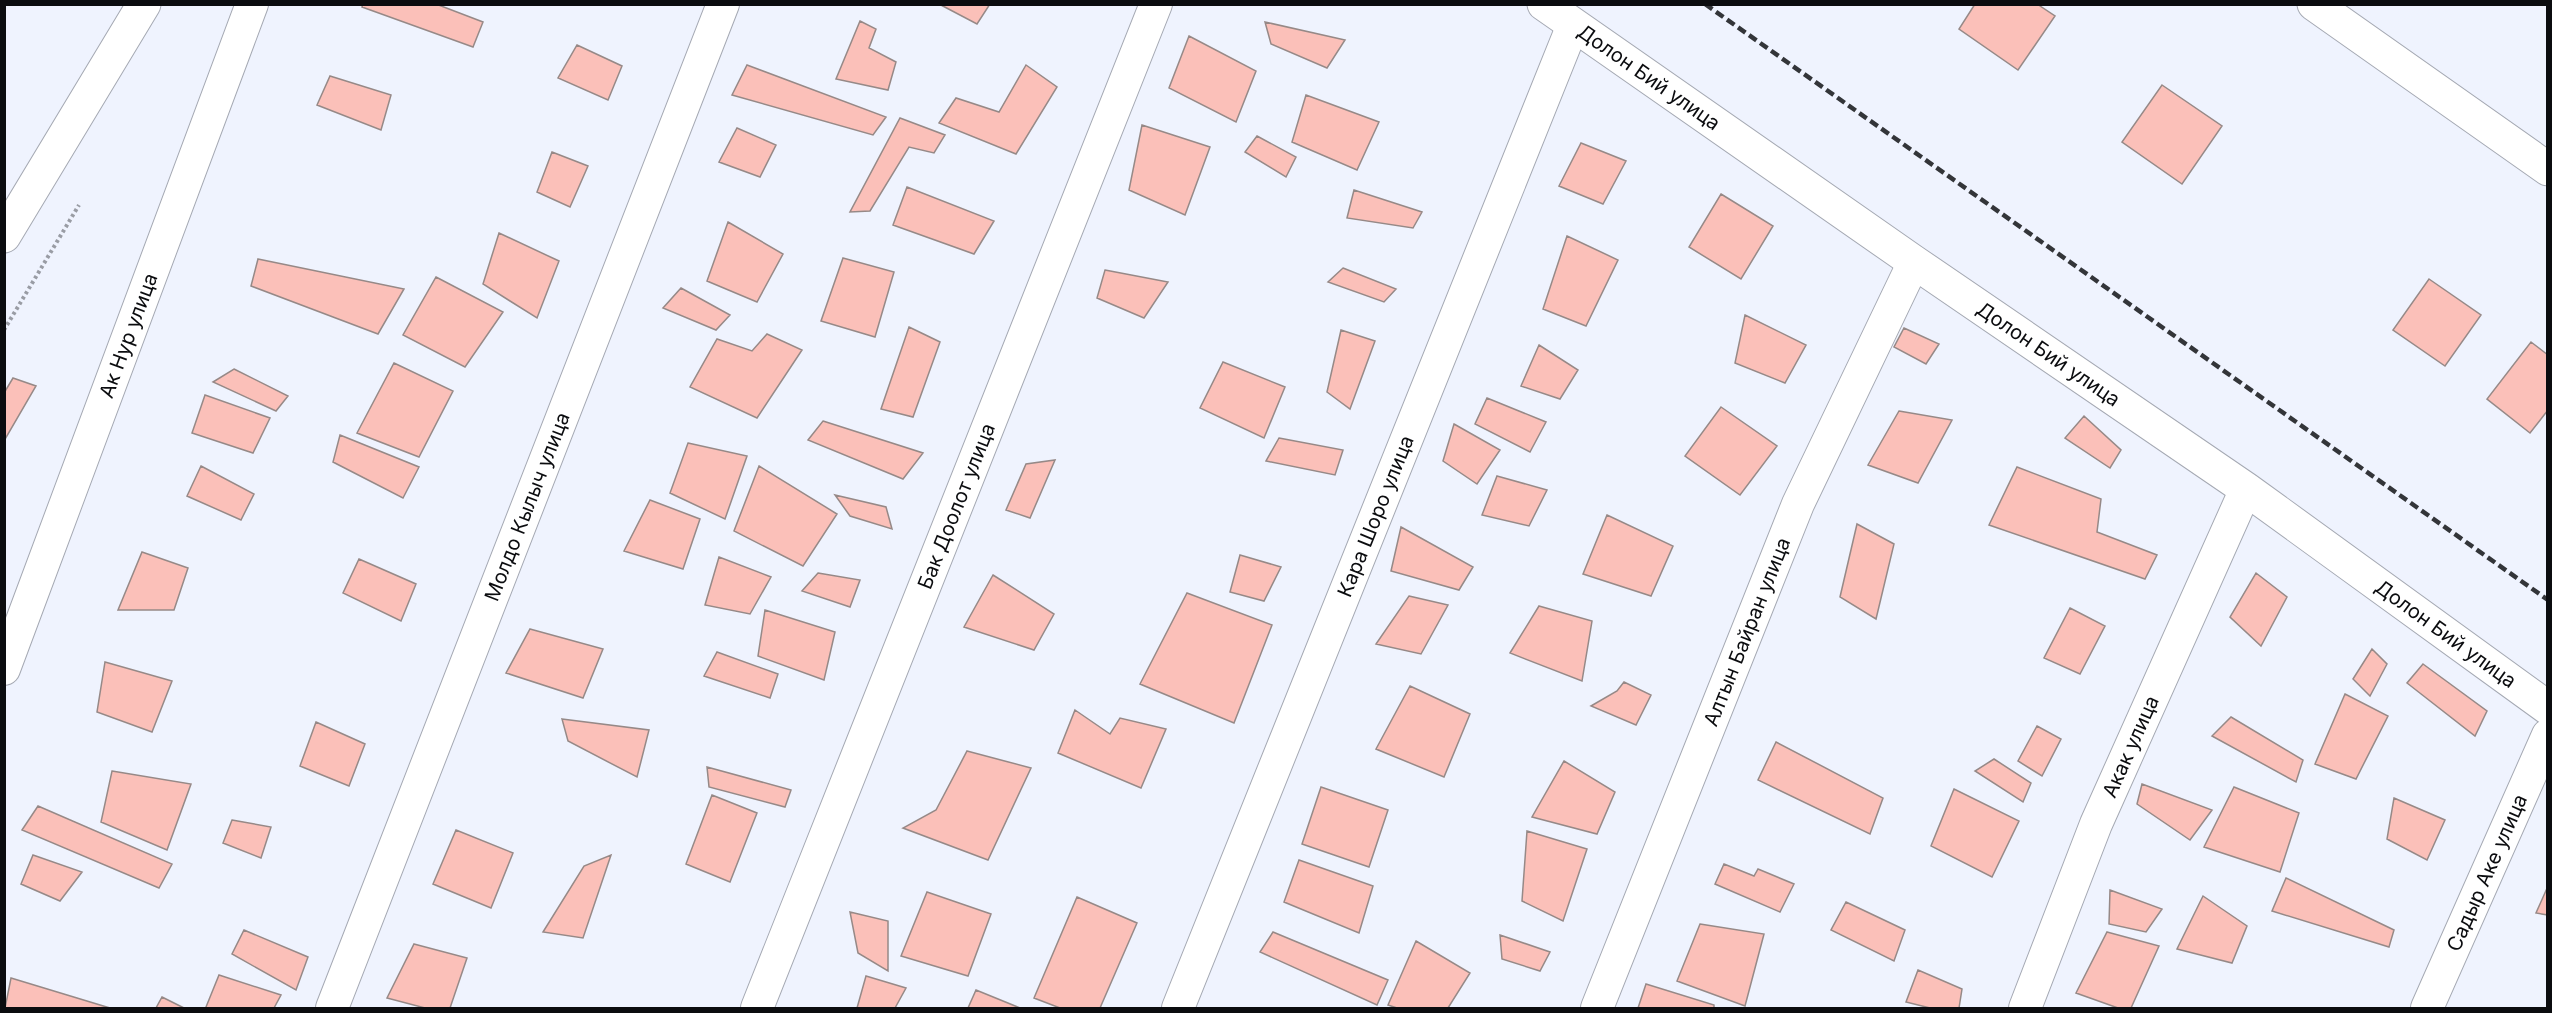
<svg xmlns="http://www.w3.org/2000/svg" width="2552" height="1013" viewBox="0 0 2552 1013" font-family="Inter,sans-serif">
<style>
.building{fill:#fbc0b9;stroke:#968987;stroke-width:1.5}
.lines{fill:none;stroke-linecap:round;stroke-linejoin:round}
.street-casing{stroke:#a5a9b3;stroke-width:34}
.secondary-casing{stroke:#a5a9b3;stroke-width:35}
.primary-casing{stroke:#a5a9b3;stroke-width:35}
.path{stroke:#999ca4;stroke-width:4;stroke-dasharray:3 3;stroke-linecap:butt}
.street{stroke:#fff;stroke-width:32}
.secondary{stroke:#fff;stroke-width:33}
.primary{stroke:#fff;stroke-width:33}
.rail{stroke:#333539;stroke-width:4.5;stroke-dasharray:9 4.5;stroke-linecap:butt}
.labels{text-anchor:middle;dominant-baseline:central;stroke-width:5;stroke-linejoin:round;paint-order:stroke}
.street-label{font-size:20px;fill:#0b0c0f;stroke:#fff}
</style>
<rect width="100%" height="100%" fill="#eff3fe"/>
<path class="building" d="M363,4H436L483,22L473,47L362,7Z
M939,4H990L977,24Z
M1975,4H2037L2055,16L2018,70L1959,29Z
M860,21L876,29L869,48L896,62L888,90L836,79Z
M1265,22L1345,40L1327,68L1271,44Z
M1189,36L1256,71L1236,122L1169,88Z
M577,45L622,66L608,100L558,78Z
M747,65L886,117L873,135L732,95Z
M1026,65L1057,87L1016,154L939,123L956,98L999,112Z
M330,76L391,95L381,130L317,105Z
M2162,85L2222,126L2182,184L2122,142Z
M1306,95L1379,122L1357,170L1292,142Z
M900,118L945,135L934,153L909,147L870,211L850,212Z
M1142,125L1210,147L1185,215L1129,190Z
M737,128L776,145L760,177L719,162Z
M1257,136L1296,157L1286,177L1245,152Z
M1581,143L1626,161L1603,204L1559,186Z
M552,152L588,166L570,207L537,192Z
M907,187L994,221L974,254L893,225Z
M1354,190L1422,212L1413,228L1347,218Z
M1721,194L1773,226L1741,279L1689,247Z
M728,222L783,254L757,302L707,281Z
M499,233L559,261L537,318L483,284Z
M1567,236L1618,260L1586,326L1543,309Z
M843,258L894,272L875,337L821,321Z
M258,259L404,289L378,334L251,286Z
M1343,268L1396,289L1384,302L1328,282Z
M1105,270L1168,282L1144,318L1097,298Z
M436,277L503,312L465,367L403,335Z
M2429,279L2481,315L2445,366L2393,330Z
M681,288L730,315L716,330L663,308Z
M1745,315L1806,345L1785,383L1735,363Z
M909,327L940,342L913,417L881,409Z
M1904,328L1939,344L1926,364L1894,347Z
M1341,330L1375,341L1350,409L1327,392Z
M767,334L802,350L757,418L690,387L717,339L752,351Z
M2531,342L2548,355V410L2530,433L2487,399Z
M1539,345L1578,370L1560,399L1521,386Z
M1223,362L1285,387L1264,438L1200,408Z
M394,363L453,391L419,457L357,433Z
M234,369L288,396L276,411L213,382Z
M13,378L36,386L4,441V393Z
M205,395L270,418L253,453L192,433Z
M1487,398L1546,422L1530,452L1475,424Z
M1721,407L1777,446L1740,495L1685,456Z
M1899,411L1952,420L1918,483L1868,465Z
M2084,416L2121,450L2110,468L2065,438Z
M823,421L923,453L903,479L808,440Z
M1454,424L1500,450L1477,484L1443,461Z
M340,435L419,467L403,498L333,462Z
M1279,438L1343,450L1335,475L1266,461Z
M688,443L747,456L725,519L670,493Z
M1055,460L1030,518L1006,510L1026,464Z
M201,466L254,494L241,520L187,496Z
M759,466L837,514L803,566L734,531Z
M2017,467L2101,499L2097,532L2157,555L2145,579L1989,525Z
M1497,476L1547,490L1529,526L1482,515Z
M835,495L886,507L892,529L850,516Z
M650,500L700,519L683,569L624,551Z
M1607,515L1673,546L1651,596L1583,574Z
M1857,524L1894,544L1876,619L1840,597Z
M1401,527L1473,567L1459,590L1391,571Z
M142,552L188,568L174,610H118Z
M1240,555L1281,567L1264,601L1230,592Z
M719,557L771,577L750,614L705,605Z
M359,559L416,584L401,621L343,593Z
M818,573L860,580L850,607L802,591Z
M2256,573L2287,597L2261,646L2230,617Z
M993,575L1054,614L1034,650L964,627Z
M1187,593L1272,625L1234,723L1140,684Z
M1409,596L1448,605L1421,654L1376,644Z
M1539,606L1592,621L1582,681L1510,653Z
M2070,608L2105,626L2080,674L2044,658Z
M765,610L835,632L824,680L758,656Z
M530,629L603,649L583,698L506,673Z
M2372,649L2387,664L2370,696L2353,679Z
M717,652L778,674L770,698L704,676Z
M105,662L172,681L152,732L97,712Z
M2423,664L2487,711L2475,736L2407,683Z
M1624,682L1651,695L1636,725L1591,706L1617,691Z
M1410,686L1470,714L1444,777L1376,749Z
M2345,694L2388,716L2356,779L2315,764Z
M1075,710L1110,734L1120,718L1166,729L1141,788L1058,753Z
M2231,717L2303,760L2296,782L2212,736Z
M562,719L649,730L637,777L568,741Z
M316,722L365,744L349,786L300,766Z
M2037,726L2061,739L2042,776L2018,761Z
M1776,742L1883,798L1870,834L1758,780Z
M967,751L1031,768L988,860L903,828L936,810Z
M1994,759L2031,783L2023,802L1975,771Z
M1564,761L1615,792L1597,834L1532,817Z
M707,767L791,790L785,807L709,787Z
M112,771L191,784L167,850L101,822Z
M2142,784L2212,810L2190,840L2137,804Z
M1321,787L1388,810L1369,867L1302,844Z
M2234,787L2299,813L2280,872L2204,847Z
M1954,789L2019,821L1992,877L1931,846Z
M712,795L757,813L730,882L686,864Z
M2394,798L2445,820L2427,860L2387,839Z
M38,806L172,864L159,888L22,830Z
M232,820L271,827L261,858L223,843Z
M456,830L513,853L491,908L433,884Z
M1527,831L1587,849L1563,921L1522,901Z
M33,855L82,872L60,901L21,884Z
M611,855L583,938L543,932L584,866Z
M1299,860L1373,886L1359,933L1284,902Z
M1724,864L1754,876L1758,869L1794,884L1780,912L1715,884Z
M2286,878L2394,930L2389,947L2272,911Z
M2548,886V915L2536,913Z
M2110,890L2162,909L2146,932L2109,924Z
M927,892L991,914L968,976L901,956Z
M2203,896L2247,926L2232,963L2177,949Z
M1077,897L1137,923L1100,1008H1060L1034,998Z
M1846,902L1905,930L1894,961L1831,930Z
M850,912L888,921V971L858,953Z
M1700,924L1764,934L1745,1006L1677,981Z
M244,930L308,957L296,990L232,954Z
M1273,932L1388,980L1377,1005L1260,952Z
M2107,932L2159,946L2131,1008H2118L2076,993Z
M1500,935L1550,952L1540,971L1502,959Z
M1416,941L1470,973L1448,1008H1397L1388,1005Z
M414,944L467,958L450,1008H425L387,998Z
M1918,970L1962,989L1959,1008H1930L1906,1002Z
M219,975L281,995L274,1008H209L206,1007Z
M866,976L906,988L895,1008H857Z
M11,978L110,1008H5Z
M1646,984L1714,1005V1008H1638Z
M976,990L1020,1008H968Z
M162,997L184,1008H156Z"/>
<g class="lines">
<g class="street-casing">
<g id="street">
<path id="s1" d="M4,669L252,4"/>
<path id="s2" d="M332,1008L723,4"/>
<path id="s3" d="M757,1008L1156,4"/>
<path id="s4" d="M1178,1008L1573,25"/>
<path id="s5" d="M1597,1008L1798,504L1914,262"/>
<path id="s6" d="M2025,1008L2096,824L2246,489"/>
<path id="s7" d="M2427,1008L2548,735"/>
</g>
</g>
<g class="secondary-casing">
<g id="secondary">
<path id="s8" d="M1544,4L1914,262L2246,489L2548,708"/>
<path d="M4,236L144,4"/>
</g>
</g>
<g class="primary-casing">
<path id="primary" d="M2314,4L2548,169"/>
</g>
<path class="path" d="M4,330L79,205"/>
<use href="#street" class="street"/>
<use href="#secondary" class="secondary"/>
<use href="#primary" class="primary"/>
<path class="rail" d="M1705,4L2548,600"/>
</g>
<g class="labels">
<g class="street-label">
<text stroke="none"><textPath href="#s8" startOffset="128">Долон Бий улица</textPath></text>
<text stroke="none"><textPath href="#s1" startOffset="356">Ак Нур улица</textPath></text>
<text stroke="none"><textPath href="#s8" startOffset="614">Долон Бий улица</textPath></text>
<text stroke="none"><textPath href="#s3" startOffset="540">Бак Доолот улица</textPath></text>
<text stroke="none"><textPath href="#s2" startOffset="538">Молдо Кылыч улица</textPath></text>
<text stroke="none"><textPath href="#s4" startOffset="530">Кара Шоро улица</textPath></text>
<text stroke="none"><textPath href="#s5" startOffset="405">Алтын Байран улица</textPath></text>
<text stroke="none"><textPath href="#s8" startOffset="1100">Долон Бий улица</textPath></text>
<text stroke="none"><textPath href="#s6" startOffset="282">Акак улица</textPath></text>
<text stroke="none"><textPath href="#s7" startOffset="148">Садыр Аке улица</textPath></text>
</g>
</g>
<rect width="2552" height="1013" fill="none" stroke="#0b0c0f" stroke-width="12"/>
</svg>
